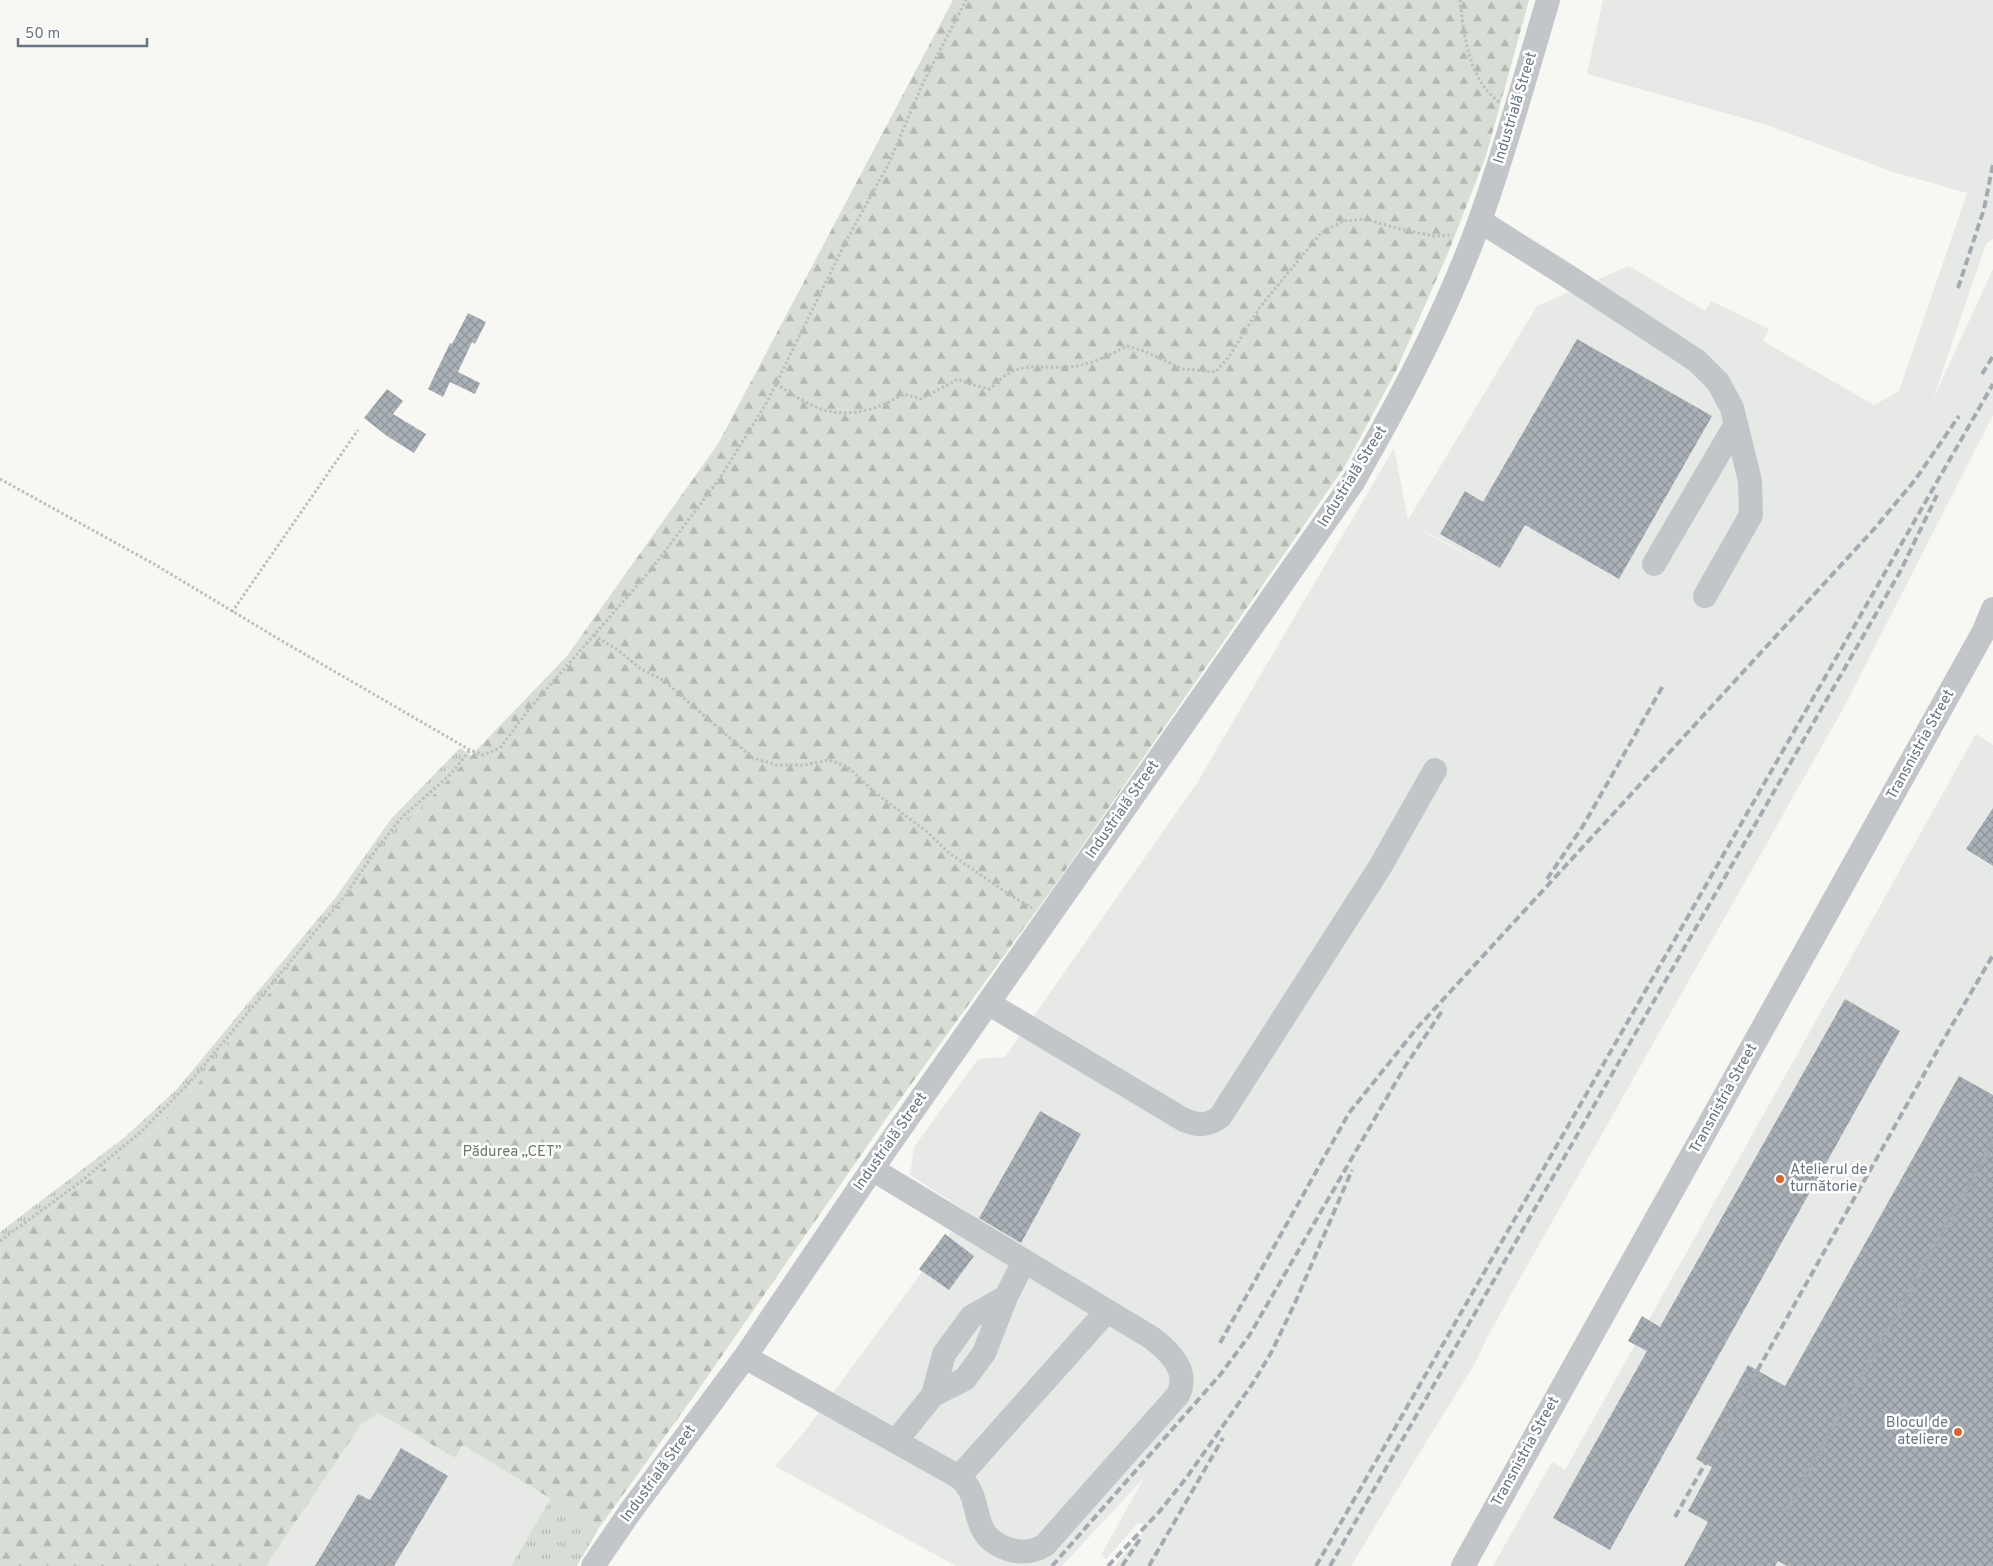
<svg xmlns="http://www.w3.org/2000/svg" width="1993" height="1566" viewBox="0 0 1993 1566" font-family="Overpass,sans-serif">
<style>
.built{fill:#e7e9e7;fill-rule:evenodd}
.grass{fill:url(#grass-tufts)}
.forest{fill:url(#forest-firs)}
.building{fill:url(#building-cross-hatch)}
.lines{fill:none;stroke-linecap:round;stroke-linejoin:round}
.path{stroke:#bcbec0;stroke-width:3;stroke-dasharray:2.5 2.5;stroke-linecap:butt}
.minor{stroke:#c2c6c9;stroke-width:24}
.rail{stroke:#a5aab0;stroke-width:4;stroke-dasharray:8 4;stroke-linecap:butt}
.poi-dot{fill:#df642c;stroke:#fff;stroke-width:2}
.labels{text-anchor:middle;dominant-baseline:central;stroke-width:5;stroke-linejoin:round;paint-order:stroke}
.street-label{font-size:15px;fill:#677584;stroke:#fff}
.park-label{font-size:15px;fill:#687c65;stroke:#fff}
.poi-label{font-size:15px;fill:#677584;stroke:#fff;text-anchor:start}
</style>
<defs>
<pattern id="grass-tufts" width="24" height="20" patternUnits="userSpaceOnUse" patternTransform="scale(1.25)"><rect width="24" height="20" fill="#d8ded5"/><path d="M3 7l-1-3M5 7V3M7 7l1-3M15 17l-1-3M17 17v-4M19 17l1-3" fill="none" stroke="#b3b9b2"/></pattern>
<pattern id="forest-firs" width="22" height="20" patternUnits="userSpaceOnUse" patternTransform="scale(1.25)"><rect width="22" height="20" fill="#d8ded5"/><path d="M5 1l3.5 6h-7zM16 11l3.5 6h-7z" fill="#b3b9b2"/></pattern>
<pattern id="building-cross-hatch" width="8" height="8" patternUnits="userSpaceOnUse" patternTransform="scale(1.25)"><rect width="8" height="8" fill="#a9b1b6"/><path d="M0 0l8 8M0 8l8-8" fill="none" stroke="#8d959a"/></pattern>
</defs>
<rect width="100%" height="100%" fill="#f7f7f4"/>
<path class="built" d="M1603,0H1993V239L1986,244L1933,399L1993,269V415L1843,709L1523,1273L1490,1332L1474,1365L1428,1439L1351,1566H1114L1147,1528L1139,1522L1106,1559L1101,1555L1144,1478L1062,1566H956L775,1466L805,1431L922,1272L919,1269L945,1234L948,1236L967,1212L910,1175L914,1147L978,1059L1005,1057L1197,783L1394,448L1408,520L1537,306L1629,266L1705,311L1711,301L1769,329L1763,341L1874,405L1899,391L1967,193L1890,171L1764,124L1587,74ZM1420,528L1544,597H1545L1432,536Z
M1976,734L1993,745V1566H1493L1552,1462L1565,1470Z
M378,1413L455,1458L463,1445L551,1498L511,1566H266L360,1426Z"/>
<path class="grass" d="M460,748L471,756L392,838L173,1115L0,1249V1232L125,1137L177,1089L336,897L391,819Z
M551,1498L599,1528L577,1566H511Z"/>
<path class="forest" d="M953,0H1529L1486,156L1448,253L1397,369L1345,466L1058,881L886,1119L694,1396L599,1528L463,1445L455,1458L378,1413L360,1426L266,1566H0V1249L173,1115L392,838L567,656L718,444Z"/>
<path class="building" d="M468,313L486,322L475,344L472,342L458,372L480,383L475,394L450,382L443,397L428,389L450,343L452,344Z
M1577,339L1712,416L1619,579L1525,525L1500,568L1440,534L1465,491L1483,502Z
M387,389L403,401L393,414L426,434L414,453L387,436L364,418Z
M1993,808V866L1966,849Z
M1845,999L1900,1031L1610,1550L1553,1518L1647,1351L1628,1341L1642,1316L1660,1327Z
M1959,1076L1993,1095V1566H1787L1778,1561L1775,1566H1684L1708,1522L1688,1511L1712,1467L1696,1459L1748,1365L1785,1386Z
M1040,1111L1081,1134L1021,1243L979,1218Z
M945,1234L974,1256L949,1290L919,1269Z
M401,1448L448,1476L394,1566H315L358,1494L370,1500Z"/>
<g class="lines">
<path class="path" d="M1460,0C1464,35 1468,79 1499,102
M776,384C791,393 807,405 824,410C850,418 882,408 903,394L921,399L958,379L970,384L990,389C1018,359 1032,369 1068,367C1089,366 1109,355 1127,346L1144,351L1183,369L1216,372L1230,355L1260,307L1321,233L1343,221L1365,219L1400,229L1434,236L1453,235
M0,479L154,564L282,641L470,750L483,755L500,748L530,708L650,571L720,478L767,402L846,241L888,165L923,83L966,0
M232,612L358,430
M594,635L619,651L641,669L663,680L753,758L777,765H804L829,760L848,767L873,791L926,831L949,853L1007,893L1032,908
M0,1241L79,1183L142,1131L190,1082L345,896L375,851L402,817L451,774L470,750"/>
<path class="minor" d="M1480,221L1566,275L1697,361L1718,382L1732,408L1736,424L1750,481L1751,515L1705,596
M1654,564L1736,424
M988,1003L1184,1120C1199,1126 1207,1126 1220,1117L1380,867L1435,770
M745,1357L959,1477C987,1499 964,1536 1011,1550C1023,1553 1034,1552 1045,1545L1178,1395C1190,1371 1170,1352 1152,1338L872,1169
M933,1395L965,1379L984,1353L1006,1297
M896,1441L933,1395L944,1354L971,1317L1006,1297L1024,1261
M959,1477L1107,1311
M593,1566L630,1512L745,1357L883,1153L1353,482C1401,398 1447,312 1480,220C1506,148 1526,74 1548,0
M1463,1566L1984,631L1993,609"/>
<path class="rail" d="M1958,288L1984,209L1993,164
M1982,374L1993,356
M1547,879L1583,826L1664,684
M1220,1343L1349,1113L1417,1028L1875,528L1915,480L1959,416
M1785,1513L1993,1142
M1675,1517L1941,1044L1993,955
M1052,1566L1220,1375L1249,1336L1404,1068L1442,1011
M1108,1566L1159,1512L1187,1477L1253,1383L1271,1353L1295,1303L1352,1170
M1122,1566L1140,1539
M1149,1566L1223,1438
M1316,1566L1993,384
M1330,1566L1901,570L1937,495"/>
</g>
<g class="poi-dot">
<circle cx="1780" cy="1179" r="5"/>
<circle cx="1958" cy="1432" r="5"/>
</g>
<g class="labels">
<g class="street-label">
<text transform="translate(1516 108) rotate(-73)">Industrială Street</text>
<text transform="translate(1353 477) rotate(-58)">Industrială Street</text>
<text transform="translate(1921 745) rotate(-61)">Transnistria Street</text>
<text transform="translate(1123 810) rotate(-55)">Industrială Street</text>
<text transform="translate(1724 1099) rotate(-61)">Transnistria Street</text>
<text transform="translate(891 1142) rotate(-55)">Industrială Street</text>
<text transform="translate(1526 1452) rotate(-61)">Transnistria Street</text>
<text transform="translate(659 1474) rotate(-54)">Industrială Street</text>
</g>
<g class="park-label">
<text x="512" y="1152">Pădurea „CET”</text>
</g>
<g class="poi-label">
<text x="1790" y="1170">Atelierul de<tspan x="1790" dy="17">turnătorie</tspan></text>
<text x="1948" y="1423" text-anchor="end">Blocul de<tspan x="1948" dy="17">ateliere</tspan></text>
</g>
</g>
<path d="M18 38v8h129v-8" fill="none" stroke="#677584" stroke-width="2.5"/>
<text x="25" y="38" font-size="15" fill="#677584" stroke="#ffffff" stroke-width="4" paint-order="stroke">50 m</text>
</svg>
